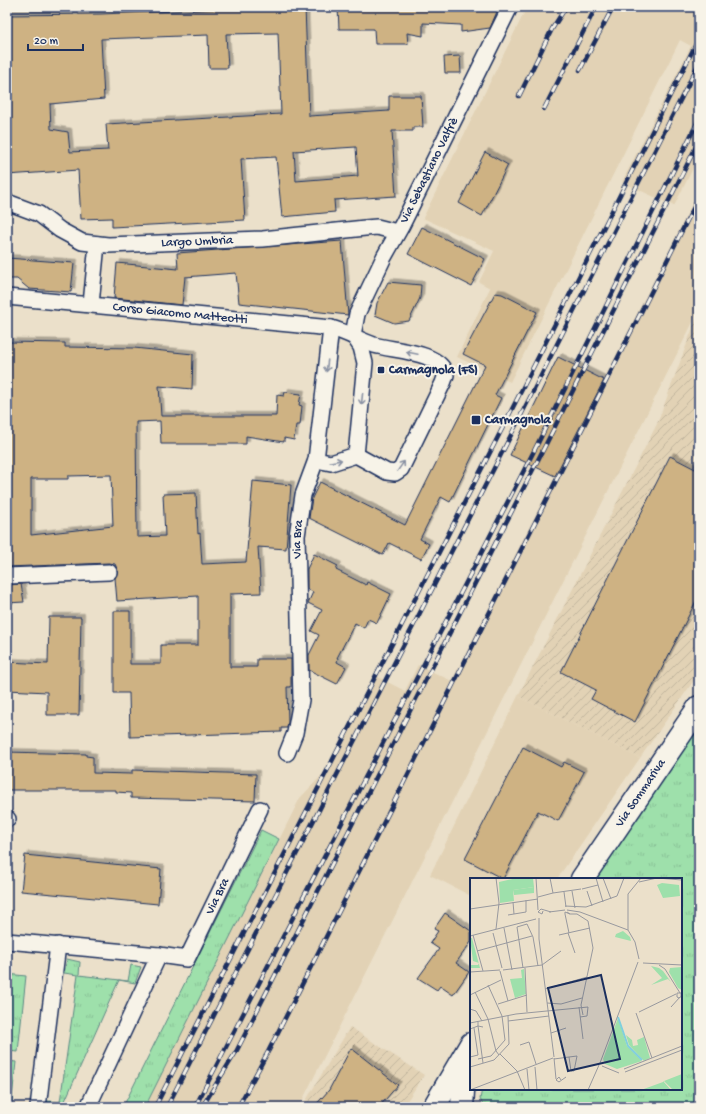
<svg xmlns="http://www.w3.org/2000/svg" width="706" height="1114" viewBox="0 0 706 1114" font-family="'Gochi Hand',sans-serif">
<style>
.built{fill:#e2d2b5}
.industrial{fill:url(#industrial-furrows)}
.grass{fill:url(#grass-tufts);stroke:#5c8884}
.building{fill:#ceb283;stroke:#1b2f5e;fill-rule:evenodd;filter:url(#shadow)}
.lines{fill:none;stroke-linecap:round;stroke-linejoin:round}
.street-casing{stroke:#1b2f5e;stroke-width:18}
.primary-casing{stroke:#1b2f5e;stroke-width:25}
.street{stroke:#f7f3e8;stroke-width:15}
.primary{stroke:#f7f3e8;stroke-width:22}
.rail-casing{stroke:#1b2f5e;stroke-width:4.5}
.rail{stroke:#f7f3e8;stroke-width:3;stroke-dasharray:9;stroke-linecap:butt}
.oneway{stroke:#8991a3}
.poi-dot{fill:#1b2f5e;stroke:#f7f3e8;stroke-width:1.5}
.labels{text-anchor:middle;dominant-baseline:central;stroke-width:4;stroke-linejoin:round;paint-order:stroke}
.street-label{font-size:13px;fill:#1b2f5e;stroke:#f7f3e8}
.poi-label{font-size:13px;font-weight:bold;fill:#1b2f5e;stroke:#f7f3e8;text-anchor:start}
.inset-river{fill:none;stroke:#80d0dd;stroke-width:2}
.inset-road{fill:none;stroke:#98999f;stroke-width:1}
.view{fill:#1b2f5e;fill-opacity:0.15;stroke:#1b2f5e;stroke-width:2}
.inset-edge{fill:none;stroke:#1b2f5e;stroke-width:2}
</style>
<defs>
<pattern id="industrial-furrows" width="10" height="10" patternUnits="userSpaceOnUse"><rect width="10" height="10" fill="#e2d2b5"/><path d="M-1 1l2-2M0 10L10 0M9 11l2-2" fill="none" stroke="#c1b59e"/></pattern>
<pattern id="grass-tufts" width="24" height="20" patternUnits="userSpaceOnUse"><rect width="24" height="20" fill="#9ee0ab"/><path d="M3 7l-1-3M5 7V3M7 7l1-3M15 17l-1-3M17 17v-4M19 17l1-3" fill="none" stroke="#88c096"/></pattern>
<filter id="shadow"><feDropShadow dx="3.5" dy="-3.5" stdDeviation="0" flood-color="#0004"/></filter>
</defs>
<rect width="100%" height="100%" fill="#ebe0ca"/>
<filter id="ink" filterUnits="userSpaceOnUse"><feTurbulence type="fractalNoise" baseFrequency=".025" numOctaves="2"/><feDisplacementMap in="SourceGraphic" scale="8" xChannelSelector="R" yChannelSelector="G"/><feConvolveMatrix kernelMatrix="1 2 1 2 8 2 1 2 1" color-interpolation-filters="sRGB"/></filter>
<g filter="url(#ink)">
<path class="built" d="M527,7H699V156L674,206L622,182L691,46L680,40L510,382L457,357L490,288L479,282L494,251L423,218Z
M699,191V310L299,1107H145L300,798L324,773L374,675L405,691L418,665L452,681Z
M518,696L640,758L557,879H471V896L430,875Z"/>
<path class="industrial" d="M699,311V673L640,758L518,696L657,424Z
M350,1027L424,1075L403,1107H302Z"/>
<path class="grass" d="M699,724V1107H484L480,1099L482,1089H681V879H591Z
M261,830L279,839L145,1107H123Z
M67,959L80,962L79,975L128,981L131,965L141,967L135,983L119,980L64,1103L71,1107H47V1101L60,1102L78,975L64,973Z
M7,974L26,976L18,1052L7,1051Z
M7,1061L16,1062L11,1107H7Z"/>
<path class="building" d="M280,7H305L309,116L389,111V96H421L423,127H413V131H392L396,196L334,200L335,212L282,217L276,157L241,159L245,220L112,227V218L81,219L78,170L7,175V87H12L10,46H7V15L100,14ZM278,33L281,114L106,124L108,150L70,152L68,132L51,129L50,104L104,99L101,39L208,35L209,68H228L226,34ZM356,147L358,176L296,181L294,151Z
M338,7H499L490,28L461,32V25L423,23V36L407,33L408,44H375L374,29H339Z
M460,56L461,73H445L444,57Z
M485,152L508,165L482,216L459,203Z
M422,227L485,259L471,286L408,254Z
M342,241L348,315L239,303L236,273L185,277L182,305L114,298L117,263L178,269L177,253Z
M7,258L74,263L71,292L29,289L17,279H7Z
M388,282L421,285L420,298L409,321L394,323L375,315L377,303Z
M495,293L502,294L537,312L495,395L501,398L450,502L441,497L420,539L429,544L421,559L389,543L383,555L309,518L312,498L320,482L405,525L485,365L463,354Z
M7,342L65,343V347L134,348L193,354L192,389L159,386L161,416H276L277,395L284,396L285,392L301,394L299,405L302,406L300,425H296L294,440L284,438V442L246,436V444H161L160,421L136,422L137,537L165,536L163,494L196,493L198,534L200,533L202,564L246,562L253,481L291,485L286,549L258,547L261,593L230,594V667H257V659H291V687H287L288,722L287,728H281V732L130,737L129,693H114V611H130V664H161V645H198V596L117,601L115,578L118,571L115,564L109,563L7,567ZM111,475L113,526L31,535V479H68V476Z
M558,357L604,380L555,476L510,455Z
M670,456L699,471V595L635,722L591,699L596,690L561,672Z
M314,554L338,566L336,570L366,585L367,582L391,594L377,623L368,619L364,628L355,623L337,658H338L337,662L346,667L337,684L309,670V655L319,635L311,631L322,610L308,603L313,592L307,589V569Z
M21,584L24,602L7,603V585Z
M49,617H81L79,715H47V692L7,690V662L48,664Z
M523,747L561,767L564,762L584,772L558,821L538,811L503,879L465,859Z
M7,752L86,754V756L93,757V773L132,774V770L256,774L255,801L131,798V793L116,792V790H7Z
M25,855L161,869L158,904L21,891Z
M445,913L471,931V942L456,963L469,972L453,995L440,986L437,990L418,978L439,949L430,943L438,931L434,929Z
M351,1048L398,1085L379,1107H314L329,1090Z"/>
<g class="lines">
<g class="street-casing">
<g id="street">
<path id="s1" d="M7,202L39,214L60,230L82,242L108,245L263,239L365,228L377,227L397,232"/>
<path id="s2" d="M7,297L331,328C346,332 359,340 374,345C394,351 440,351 446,375L443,383L401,469L395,473L387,472L356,455"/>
<path d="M91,304L97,244"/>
<path id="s3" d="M353,335L357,314L384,257L402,225L510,7"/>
<path d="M353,335L361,347L365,363L356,455"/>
<path d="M316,460L331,463L356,455"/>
<path d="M7,576L109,572"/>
<path id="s4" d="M287,753L295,733L301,700L297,536L303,495L316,460L331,328"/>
<path d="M7,819H8"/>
<path d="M7,941L159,955L88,1107"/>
<path id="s5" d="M159,955L187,959L260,809"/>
<path d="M38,1107L58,945"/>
</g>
</g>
<g class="primary-casing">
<g id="primary">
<path id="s6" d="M582,879L699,707"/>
<path d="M434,1107L471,1044"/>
<path d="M462,1107L465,1060"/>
</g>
</g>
<use href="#street" class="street"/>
<use href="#primary" class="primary"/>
<g class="rail-casing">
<path id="rail" d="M580,70L613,7
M519,96L552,29L566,7
M544,109L596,7
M155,1107L501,431L699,38
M167,1107L511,435L699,63
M195,1107L536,447L699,119
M202,1107L236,1052L543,450L699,141
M238,1107L269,1050L699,197"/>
</g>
<use href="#rail" class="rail"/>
</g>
<defs><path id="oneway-shaft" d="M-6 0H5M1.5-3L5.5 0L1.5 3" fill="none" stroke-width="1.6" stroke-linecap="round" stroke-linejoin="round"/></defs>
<g class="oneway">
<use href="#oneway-shaft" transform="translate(412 353) rotate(-168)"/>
<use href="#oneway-shaft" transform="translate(327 366) rotate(97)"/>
<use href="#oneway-shaft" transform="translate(362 399) rotate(96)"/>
<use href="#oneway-shaft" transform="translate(336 461) rotate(-11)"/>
<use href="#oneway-shaft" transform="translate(401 466) rotate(-55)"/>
</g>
</g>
<g class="poi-dot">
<rect x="377" y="366" width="8" height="8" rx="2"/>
<rect x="471" y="415" width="10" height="10" rx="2"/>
</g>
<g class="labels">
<g class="street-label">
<text stroke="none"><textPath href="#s3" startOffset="182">Via Sebastiano Valfrè</textPath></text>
<text stroke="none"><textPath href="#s1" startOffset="201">Largo Umbria</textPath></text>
<text stroke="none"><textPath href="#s2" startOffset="174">Corso Giacomo Matteotti</textPath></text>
<text stroke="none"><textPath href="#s4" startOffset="216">Via Bra</textPath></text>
<text stroke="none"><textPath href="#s6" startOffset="104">Via Sommariva</textPath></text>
<text stroke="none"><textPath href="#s5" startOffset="98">Via Bra</textPath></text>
</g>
<g class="poi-label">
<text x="389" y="370">Carmagnola (FS)</text>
<text x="485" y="420">Carmagnola</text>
</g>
</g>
<g transform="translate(470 878)">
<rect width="212" height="212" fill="#ebe0ca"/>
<path d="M192,5L209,7L210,18L193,20L187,7ZM181,88L189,90L193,93L201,104L198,101L181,107L192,100ZM212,89V112L208,110L199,94L200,90ZM148,140L157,168L172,183L147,191L135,186L133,181ZM156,157L162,162L163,168L168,167L167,162L174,159L180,180L174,183L159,167ZM212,196V212H203L194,203ZM193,203L201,212H171L193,204Z" fill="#9ee0ab"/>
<path d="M47,0H63L64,9L43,12L44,23L30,25L29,4ZM0,60H2L10,90H0V87H8L9,85L3,83ZM54,91L56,116L45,120L40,101L52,100L51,92Z" fill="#9ee0ab"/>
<path d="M64,9V15L44,17L43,12ZM153,53L160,59L161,63L145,59L146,56Z" fill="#9ee0ab"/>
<path class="inset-river" d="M148,139L158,168L172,182"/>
<path class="inset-road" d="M66,0L68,32M80,0L83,15L111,11M126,0L133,24M133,0L141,21M169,4L187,0L212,2M112,11L128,7M102,13L105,30M117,13L122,28M94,14L96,29M68,19L83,15M43,24L44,36M95,28L116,29L147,18L154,0M0,31L68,21M97,32L110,34L158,52L165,64L169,81M73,33L72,36L68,34L71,31L81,34M79,34L95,32M97,34L100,36L95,34V36L99,55M100,36H107L118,43L123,70L111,127L113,137M38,37L56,34V22M69,40V61L84,179M34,50L42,92M26,51L29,25L26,0M158,52V16L171,0M23,55L32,90M98,55L105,75M3,57L13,93M89,57L120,50M0,58L66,41M7,73L62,58M173,85L212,87M189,87L195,91L210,115M53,90L47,49L57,46L63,59L68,88M55,90L57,134M33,92L72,87L91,73M30,93L38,123M0,94L30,92M75,111L117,99M5,114L18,141L26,173L29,177M0,117L31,102M211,119V115H207V119L209,120L212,118M77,125L91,126L112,120M28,126L57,117M109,129L113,161M201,129L210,119M0,131L6,133L12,143M169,134L206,116M166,135L182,180M38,143L79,138M0,145L46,136L118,129L117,138L110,139M0,151L8,148V144M81,155L96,150M50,167L59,164L66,186M30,176L47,193L55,212M0,179L8,177L4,150M84,180L86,201M8,181L21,178L35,162L32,138L18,107M84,181L99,179L107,178L104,193H101L99,179M13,185L8,148L13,149M130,185L168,84M132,188L149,195M0,189L24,182L39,166L38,138M65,189L67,212M57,191L59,212M154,191L212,168M155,194L212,172M91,202L89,199L86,202L89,204L96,199M0,212L83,180M118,212L129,187"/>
<path class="view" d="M131,97L150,181L98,193L78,110Z"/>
<rect width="212" height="212" class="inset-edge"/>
</g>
<rect width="706" height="1114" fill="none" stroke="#f7f3e8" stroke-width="24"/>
<rect x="12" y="12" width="682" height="1090" fill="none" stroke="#1b2f5e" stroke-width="1.5" filter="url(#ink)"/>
<path d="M28 44v6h55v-6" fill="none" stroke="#1b2f5e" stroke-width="2"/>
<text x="34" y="44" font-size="12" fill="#1b2f5e" stroke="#f7f3e8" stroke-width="3" paint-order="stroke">20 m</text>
</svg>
